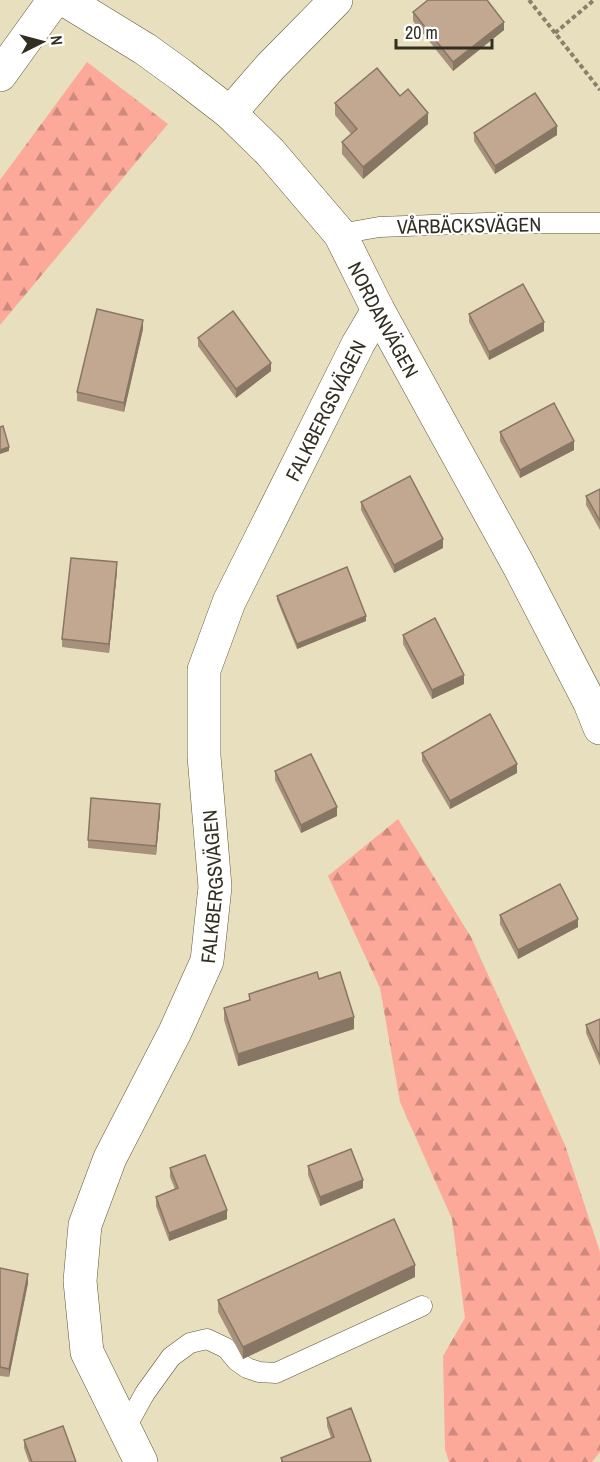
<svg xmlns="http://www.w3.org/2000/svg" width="600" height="1462" viewBox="0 0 600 1462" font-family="'Archivo Narrow',sans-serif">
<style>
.forest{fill:url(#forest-firs)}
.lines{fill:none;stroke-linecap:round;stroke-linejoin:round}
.service-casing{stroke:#5f573a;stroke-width:21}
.minor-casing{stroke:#5f573a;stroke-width:34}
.path{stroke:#88826b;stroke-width:4;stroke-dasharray:4.5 3;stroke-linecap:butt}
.service{stroke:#fff;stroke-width:20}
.minor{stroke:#fff;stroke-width:33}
.wall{fill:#a7907c}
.shaded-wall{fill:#887665}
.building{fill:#c2a890;stroke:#887665;stroke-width:1.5}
.labels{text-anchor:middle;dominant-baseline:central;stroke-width:4.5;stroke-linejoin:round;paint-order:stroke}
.street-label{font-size:20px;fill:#322f22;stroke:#fff}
</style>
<defs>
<pattern id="forest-firs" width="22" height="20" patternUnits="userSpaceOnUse" patternTransform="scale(1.5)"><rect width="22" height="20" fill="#fda99a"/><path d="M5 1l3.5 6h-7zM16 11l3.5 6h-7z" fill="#cd8a7d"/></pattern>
</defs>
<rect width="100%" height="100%" fill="#e8dfbe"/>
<path class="forest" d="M87,62L168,124L0,325V180Z
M398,819L471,937L565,1145L600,1252V1452L592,1462H449L445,1449L443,1356L465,1318L452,1219L400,1102L380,988L328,876Z"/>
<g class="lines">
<g class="service-casing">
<path id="service" d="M340,234L379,227L486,223H600
M125,1429L145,1393L171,1357L190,1343L207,1339L226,1348L237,1361L247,1368L259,1372L276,1373L422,1306"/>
</g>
<g class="minor-casing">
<g id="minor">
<path id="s1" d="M65,0L145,49L181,75L230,113L270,152L340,234L378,310L519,566L590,703L600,728"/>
<path d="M0,75L54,0"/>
<path d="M230,113L270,67L336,0"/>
<path id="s2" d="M141,1462L87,1352L80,1281L85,1225L110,1158L175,1032L207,961L215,887L204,756V670L229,602L358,344L378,310"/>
</g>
</g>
<path class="path" d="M529,0L600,90
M555,33L594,0"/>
<use href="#service" class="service"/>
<use href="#minor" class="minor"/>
</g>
<path class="wall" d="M413,12L504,30L453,71L413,21Z
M400,96L428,124L363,179L342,154V142L351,134L335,115V103Z
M474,133L557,135L495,174L474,141Z
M469,314L544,331L489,360L469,322Z
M143,329L124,412L77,401V392Z
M198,338L271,371L236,398L198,346Z
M500,432L574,450L520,478L500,441Z
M600,489V530L586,505V496Z
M361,502L443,548L394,573L361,510Z
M117,571L109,653L62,647V639Z
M277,596L366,621L297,649L277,600Z
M403,635L464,684L432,699L403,644Z
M422,753L517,773L450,809L422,761Z
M275,771L337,816L301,833L275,780Z
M160,813L156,855L88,848V840Z
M500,915L578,927L518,959L500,924Z
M319,979L354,1029L238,1066L224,1020V1008L249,1000V994Z
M600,1019V1066L586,1033V1025Z
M308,1166L363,1188L320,1206L308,1175Z
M170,1168L227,1219L169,1241L156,1206V1197L175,1189L170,1177Z
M0,1268L28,1283L9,1377L0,1376Z
M415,1277L243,1359L218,1312V1300Z
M327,1418L371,1462H281V1458L331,1438L327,1426Z
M24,1440L76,1462H29L24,1448Z"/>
<path class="shaded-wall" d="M504,22V30L453,71V62Z
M428,113V124L363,179V167Z
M557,126V135L495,174V166Z
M143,320V329L124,412V403Z
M544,322V331L489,360V352Z
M271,363V371L236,398V389Z
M574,441V450L520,478V470Z
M9,447V451L0,454V450Z
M443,539V548L394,573V565Z
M117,562V571L109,653V644Z
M366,616V621L297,649V644Z
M464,675V684L432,699V690Z
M517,764V773L450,809V801Z
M160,804V813L156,855V846Z
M337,807V816L301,833V825Z
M578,919V927L518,959V950Z
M354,1017V1029L238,1066V1054Z
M363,1180V1188L320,1206V1197Z
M227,1210V1219L169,1241V1233Z
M415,1265V1277L243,1359V1347Z
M28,1274V1283L9,1377V1369Z"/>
<path class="building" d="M428,0H487L504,22L453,62L413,12Z
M377,68L400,96L408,89L428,113L363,167L342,142L357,129L335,103Z
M535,93L557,126L495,166L474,133Z
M523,284L544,322L489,352L469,314Z
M97,309L143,320L124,403L77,392Z
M233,311L271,363L236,389L198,338Z
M554,403L574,441L520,470L500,432Z
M3,426L9,447L0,450V427Z
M410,476L443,539L394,565L361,502Z
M600,489V521L586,496Z
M71,558L117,562L109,644L62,639Z
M347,567L366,616L297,644L277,596Z
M435,618L464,675L432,690L403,635Z
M490,714L517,764L450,801L422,753Z
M311,754L337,807L301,825L275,771Z
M91,798L160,804L156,846L88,840Z
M560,884L578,919L518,950L500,915Z
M317,972L319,979L340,972L354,1017L238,1054L224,1008L250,1000L249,994Z
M600,1019V1057L586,1025Z
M351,1149L363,1180L320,1197L308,1166Z
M205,1155L227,1210L169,1233L156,1197L178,1188L170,1168Z
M394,1219L415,1265L243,1347L218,1300Z
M0,1268L28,1274L9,1369L0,1367Z
M351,1408L371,1461L368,1462H283L281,1458L334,1437L327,1418Z
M63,1426L76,1462H32L24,1440Z"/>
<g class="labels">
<g class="street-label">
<text transform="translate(469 225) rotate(-1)">VÅRBÄCKSVÄGEN</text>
<text stroke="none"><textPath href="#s1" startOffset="460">NORDANVÄGEN</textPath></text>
<text stroke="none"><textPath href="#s2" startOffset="1120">FALKBERGSVÄGEN</textPath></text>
<text stroke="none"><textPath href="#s2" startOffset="616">FALKBERGSVÄGEN</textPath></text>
</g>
</g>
<g transform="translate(42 42) rotate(84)" stroke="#ffffff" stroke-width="4.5" paint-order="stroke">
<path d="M0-4.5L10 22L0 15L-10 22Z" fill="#322f22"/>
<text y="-9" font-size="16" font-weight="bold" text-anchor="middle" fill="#322f22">N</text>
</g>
<path d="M396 39v9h96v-9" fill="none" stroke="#322f22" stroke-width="3"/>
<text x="405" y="39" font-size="18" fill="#322f22" stroke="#ffffff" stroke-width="4.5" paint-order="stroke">20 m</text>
</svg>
